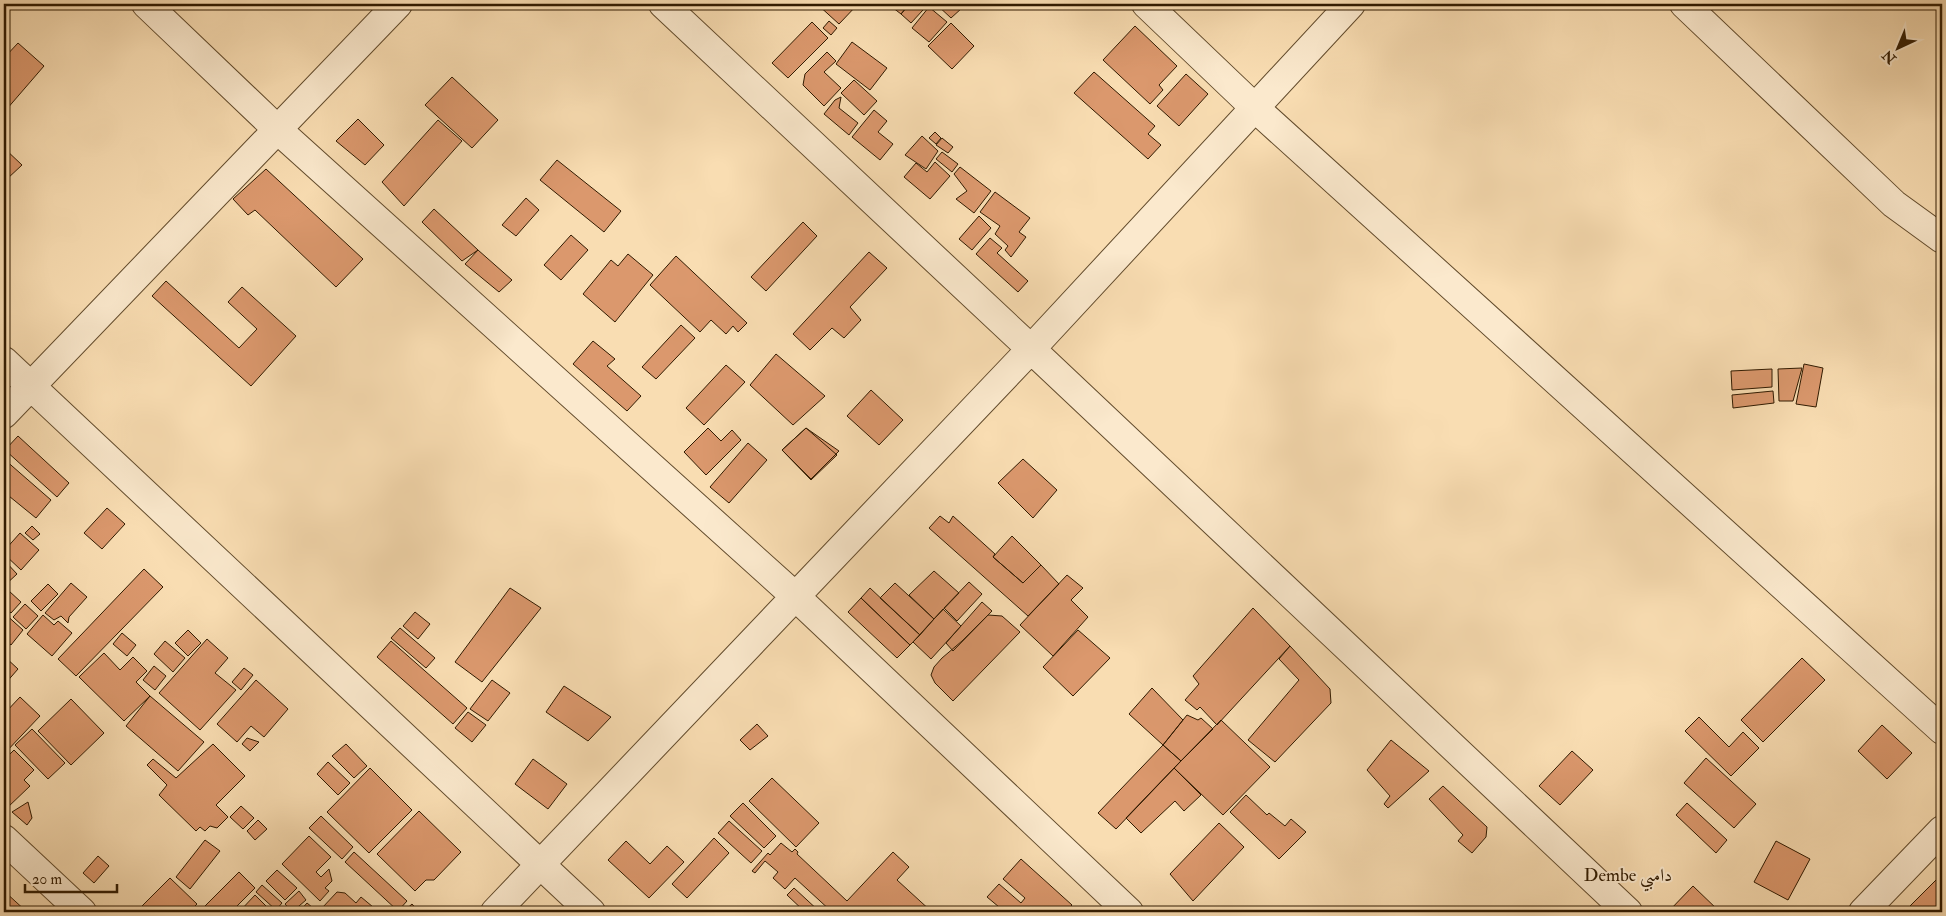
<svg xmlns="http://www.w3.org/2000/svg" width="1946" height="916" viewBox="0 0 1946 916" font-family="'IM FELL Double Pica',Amiri,serif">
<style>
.building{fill:#db986d;stroke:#301a00}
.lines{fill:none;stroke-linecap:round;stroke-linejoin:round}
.minor-casing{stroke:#624b2c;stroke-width:30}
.minor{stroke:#fbe9cd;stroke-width:28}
.labels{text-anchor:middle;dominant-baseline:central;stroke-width:4;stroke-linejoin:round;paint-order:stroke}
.neighbourhood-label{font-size:18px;fill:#301a00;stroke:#fbe9cd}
</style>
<rect width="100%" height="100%" fill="#f9ddb2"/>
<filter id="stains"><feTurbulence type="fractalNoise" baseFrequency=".004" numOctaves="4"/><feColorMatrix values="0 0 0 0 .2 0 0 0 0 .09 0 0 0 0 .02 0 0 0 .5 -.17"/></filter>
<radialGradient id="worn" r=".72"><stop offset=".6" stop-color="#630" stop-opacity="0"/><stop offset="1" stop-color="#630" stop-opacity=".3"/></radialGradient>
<path class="building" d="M817,4H858L839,24Z
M888,4H909L901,14Z
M910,4H916L923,10L911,23L901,14Z
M936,4H958L962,8L951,18Z
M929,7L947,22L929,42L912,28Z
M829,21L837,28L831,35L823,28Z
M812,22L828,38L788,78L772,63Z
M951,23L974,46L952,69L928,46Z
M1135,26L1177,66L1159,85L1163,90L1150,104L1103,60Z
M852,42L887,68L870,90L836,64Z
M18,43L44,66L6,110L4,108V58Z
M827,52L836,61L824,72L841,88L824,106L803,85L805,74Z
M1094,72L1155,126L1148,134L1161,145L1148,159L1074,93Z
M1186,74L1208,94L1179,126L1157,106Z
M452,77L498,120L472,148L425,105Z
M854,80L877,101L864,115L841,93Z
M841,97L839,108L858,123L849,135L824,114L835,100Z
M874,110L887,121L878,132L893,144L880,160L852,137Z
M358,119L384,145L365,165L336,141Z
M438,120L462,141L404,206L382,182Z
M935,132L941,138L936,144L929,138Z
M922,136L938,151L926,169L905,155Z
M942,138L953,147L948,153L936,145Z
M4,148L22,165L7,179L4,176Z
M942,152L958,164L952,172L936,159Z
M557,160L621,211L604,232L540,180Z
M935,162L950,176L930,199L904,177L916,163L927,172Z
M960,167L991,191L974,213L956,199L967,191L954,174Z
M266,169L363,259L336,287L255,210L248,215L233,199Z
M995,192L1030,218L1019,232L1026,237L1011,257L1005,250L1008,246L995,234L1000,226L980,212Z
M526,198L539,210L516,236L502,225Z
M434,209L478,250L462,261L422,222Z
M979,216L991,228L972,250L959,239Z
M803,222L817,236L766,291L751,277Z
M571,235L588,250L561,280L544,265Z
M990,238L1002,248L997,253L1028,281L1018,292L976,254Z
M478,250L512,280L499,292L465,264Z
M869,252L887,268L850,307L861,320L844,338L832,328L810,350L793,334Z
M628,254L653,275L615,322L583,294L611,260L618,266Z
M676,256L747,323L738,332L733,326L726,334L711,320L700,332L650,285Z
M166,281L239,348L257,329L228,302L242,287L296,336L251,386L152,296Z
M681,325L695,338L656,379L642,367Z
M593,341L615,359L607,366L641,396L627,411L573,364Z
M776,354L825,396L793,425L750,385Z
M1804,364L1823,368L1816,407L1796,404Z
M726,365L745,382L704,425L686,408Z
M1802,368L1793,401H1779L1778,369Z
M1772,369V387L1732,390L1731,371Z
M871,390L903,420L879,445L847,416Z
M1773,391L1774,403L1733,408L1732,395Z
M708,428L721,441L732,430L741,440L706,475L684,452Z
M806,428L839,451L811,479L782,450Z
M806,428L837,455L811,480L782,450Z
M18,436L69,483L57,497L5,450Z
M748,443L767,460L729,503L710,487Z
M4,459L51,500L36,518L4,492Z
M1023,459L1057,490L1033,518L998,483Z
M107,508L125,524L102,549L84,533Z
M940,516L949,523L953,516L995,554L993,557L1023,583L1041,565L1059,584L1028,616L929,528Z
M32,526L40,534L33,540L25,533Z
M20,533L39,550L21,570L4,554V551Z
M1012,536L1041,565L1023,583L993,557Z
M4,560L17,574L4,586Z
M144,569L163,587L76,676L58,659Z
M934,571L959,593L934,619L909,595Z
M1067,575L1083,588L1071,600L1088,617L1053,656L1020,625Z
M969,582L982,594L957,621L944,608Z
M71,583L87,597L69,617L68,623L61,616L54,620L45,613Z
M895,583L934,619L920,635L880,598Z
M48,584L58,594L41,611L31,601Z
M510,588L541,608L482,682L455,662Z
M870,588L920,635L910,645L861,598Z
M9,591L21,602L11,613L4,607V597Z
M861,598L910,645L897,658L848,612Z
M982,602L992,611L953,651L946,643Z
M25,604L38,616L26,629L13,617Z
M1253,608L1290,646L1217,725L1200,707L1197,710L1185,700L1199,684L1193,676Z
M943,609L961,626L931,659L913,642Z
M415,612L430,624L418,639L403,626Z
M4,613L23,630L11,645L4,639Z
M43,615L54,625L58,621L72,633L52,656L27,634Z
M988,615L1002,616L1020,632L953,701L935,683L931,675L934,667L942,658L962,641Z
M400,628L435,658L426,668L391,638Z
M188,630L201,643L188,656L175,643Z
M1078,630L1110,658L1073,696L1043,667Z
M122,633L136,645L127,656L113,644Z
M207,639L228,658L215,673L236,690L200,730L159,693Z
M165,641L185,658L173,672L154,654Z
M391,641L467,708L453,724L377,657Z
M1290,646L1330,689L1331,703L1275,762L1248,740L1299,680L1279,659Z
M104,653L120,670L133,657L147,671L136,682L150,696L124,721L79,677Z
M5,657L18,669L4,685V658Z
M1802,658L1825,680L1763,742L1741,720Z
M154,666L166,676L155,690L143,680Z
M244,668L253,675L241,690L232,682Z
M256,680L288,709L264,737L251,726L237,742L217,724Z
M492,680L510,693L488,721L470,709Z
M564,686L611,717L588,741L546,712Z
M1152,688L1183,720L1163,745L1129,714Z
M150,696L204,742L178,771L126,726Z
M20,697L40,716L4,754V714Z
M71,699L104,733L71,765L38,731Z
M468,712L486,725L472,742L455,728Z
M1187,715L1198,720L1201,718L1213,729L1181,761L1163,745Z
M1699,717L1729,747L1743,732L1759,748L1731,776L1685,731Z
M1221,720L1270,767L1223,815L1174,768Z
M757,724L768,736L750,750L740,740Z
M1882,725L1912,753L1887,779L1858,751Z
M32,729L65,763L48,779L15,745Z
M247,738L259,742L250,751L242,744Z
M1391,740L1429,771L1388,808L1384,804L1390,796L1367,770Z
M213,744L245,776L216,805L228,817L217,828L210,826L205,831L200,827L196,831L159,795L167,785L147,765L153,759L176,778Z
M346,744L367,766L354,778L332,756Z
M1163,745L1181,761L1116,829L1098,813Z
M14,750L34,770L24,780L30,786L7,808L4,804V760Z
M1572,751L1593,770L1560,805L1539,786Z
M1706,758L1756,804L1734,828L1684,783Z
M533,759L567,784L548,809L515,784Z
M328,762L350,783L338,795L317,774Z
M370,768L412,810L369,853L327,812Z
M1174,768L1201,795L1184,811L1175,801L1141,833L1126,818Z
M772,778L819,823L796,847L749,801Z
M1443,786L1487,827L1486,837L1472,853L1458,841L1463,835L1429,799Z
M1246,795L1267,815L1269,813L1285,826L1291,819L1306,832L1279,859L1230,812Z
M28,802L32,818L27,825L12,812Z
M743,803L776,836L764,848L730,816Z
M1687,803L1727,840L1716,853L1676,815Z
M241,806L254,818L243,829L230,817Z
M419,811L461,852L434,880H426L415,891L377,854Z
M321,816L353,847L342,859L309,828Z
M258,820L267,829L255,840L247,831Z
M729,821L762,851L751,863L718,833Z
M1219,823L1244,847L1193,901L1170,874Z
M309,836L331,857L316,872L321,877L329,869L332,881L325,888L329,891L320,901L282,864Z
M714,838L729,853L687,898L672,884Z
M205,840L220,851L190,889L176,877Z
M626,841L650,864L667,846L684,862L649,898L608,860Z
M1776,841L1810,859L1788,900L1754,882Z
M781,843L792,852L795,849L798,852L797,854L847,901L893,852L909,867L897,880L932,912H832L795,878L785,889L773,878L778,872L765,861L755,873L752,871L768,853L770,855Z
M354,852L407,901L398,911L345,862Z
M98,856L109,866L94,883L83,873Z
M1021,859L1072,905L1065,912H1005L987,897L999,884L1021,903L1025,898L1003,879Z
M277,870L297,888L285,900L266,881Z
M239,872L255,888L231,912H212L205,906Z
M1940,876L1942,878V912H1904Z
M170,878L197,904L189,912H136Z
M262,885L282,903L276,910L256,892Z
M1693,886L1720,912H1668Z
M794,888L820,912H805L787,895Z
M4,891L27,912H4Z
M299,891L306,900L292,912L285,904Z
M337,892L345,893L356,903L361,897L379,912H327L322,908Z
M255,895L268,908L263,912H239Z
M307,903L318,912H299Z
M412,904L419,912H403Z"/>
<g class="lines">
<g class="minor-casing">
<path id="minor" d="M146,4L278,130L796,597L1129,912
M663,4L1031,349L1628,912
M1146,4L1255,108L1942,730
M1684,4L1894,204L1942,239
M4,361L591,912
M4,414L398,4
M4,839L82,912
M495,912L1031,349L1351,4
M1863,912L1942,830"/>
</g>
<use href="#minor" class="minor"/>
</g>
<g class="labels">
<g class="neighbourhood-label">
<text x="1628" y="875">Dembe دامبي</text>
</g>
</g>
<rect width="1946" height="916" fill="none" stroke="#f9ddb2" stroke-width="20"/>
<rect x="5" y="5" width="1936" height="906" fill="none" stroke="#301a00" stroke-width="2.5"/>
<rect x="10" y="10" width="1926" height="896" fill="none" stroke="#301a00"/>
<g transform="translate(1898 48) rotate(224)" stroke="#fbe9cd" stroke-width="4" paint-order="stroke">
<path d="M0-4L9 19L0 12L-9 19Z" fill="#301a00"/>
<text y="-8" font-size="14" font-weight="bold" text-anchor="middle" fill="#301a00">N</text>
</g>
<path d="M25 884v8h92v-8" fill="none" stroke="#301a00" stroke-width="2.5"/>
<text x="32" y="884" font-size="15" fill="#301a00" stroke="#fbe9cd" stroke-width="4" paint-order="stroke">20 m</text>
<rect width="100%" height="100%" filter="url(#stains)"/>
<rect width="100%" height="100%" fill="url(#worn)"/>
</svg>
